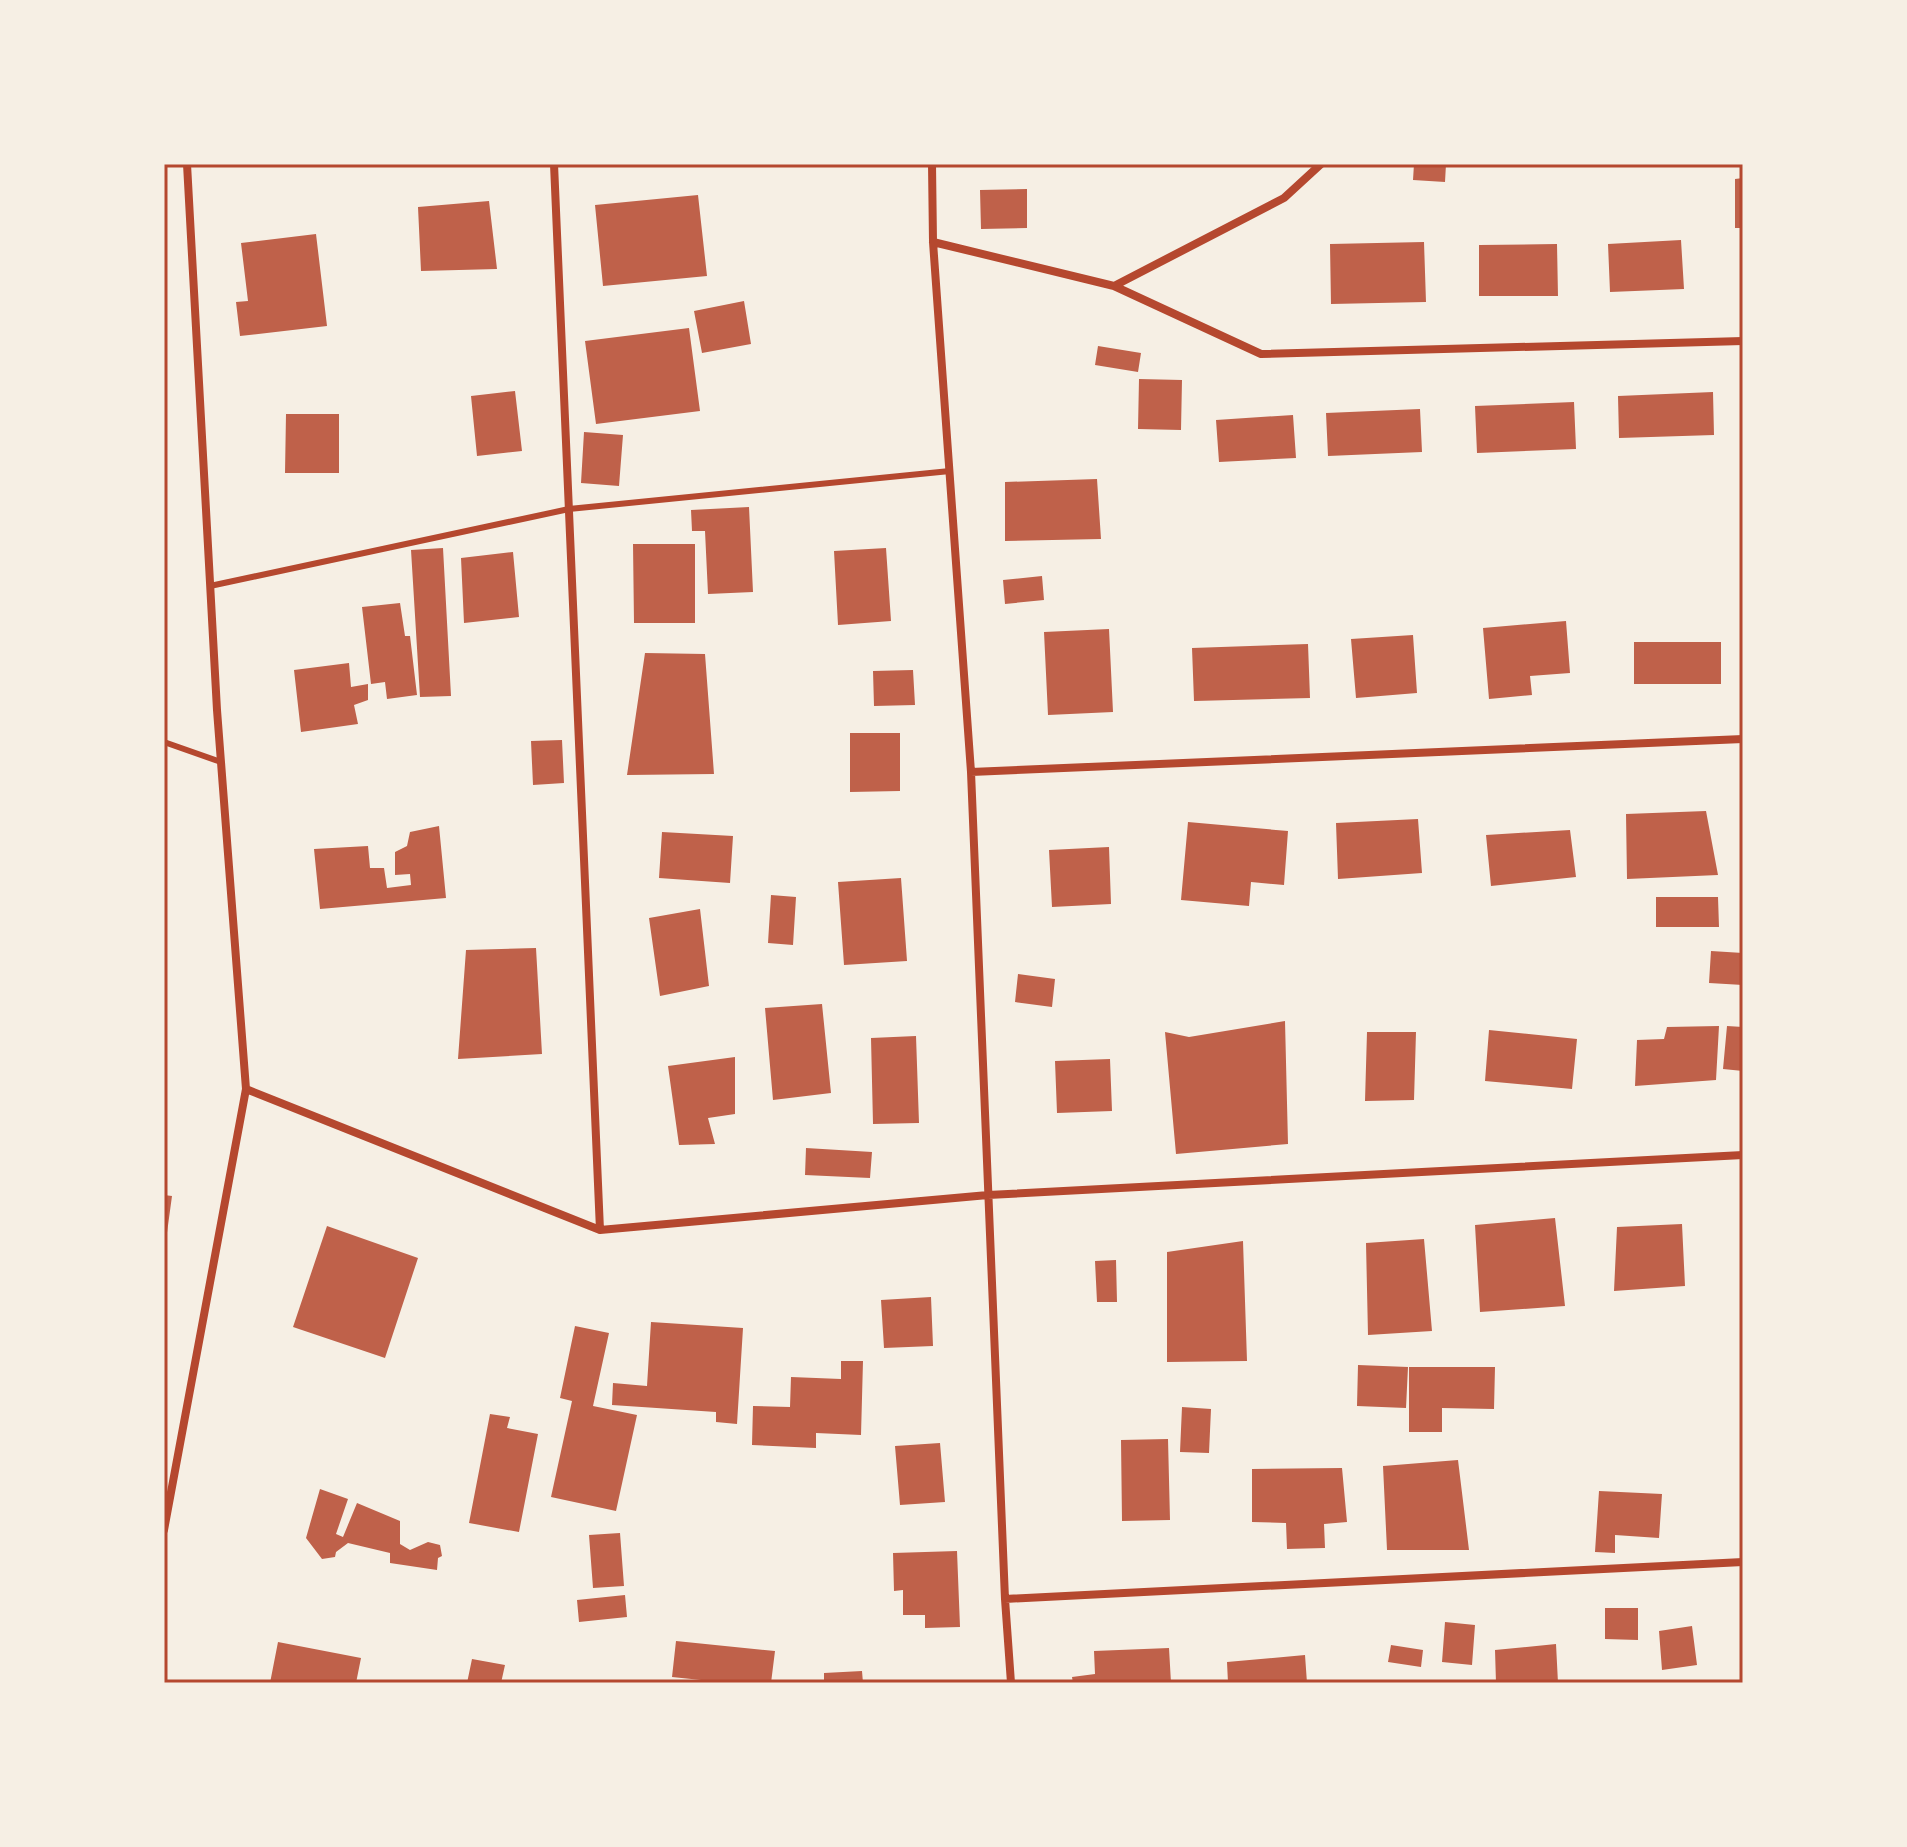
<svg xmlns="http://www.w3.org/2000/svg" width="1907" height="1847" viewBox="0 0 1907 1847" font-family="'Work Sans',sans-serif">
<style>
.building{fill:#bf614a}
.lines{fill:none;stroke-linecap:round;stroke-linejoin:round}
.service{stroke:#b5482f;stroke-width:6}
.minor{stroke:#b5482f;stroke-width:8}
.neatline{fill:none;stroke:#b5482f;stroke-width:3}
</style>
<rect width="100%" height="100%" fill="#f6efe4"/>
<path class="building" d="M1414,164H1446L1445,182L1413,180Z
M1743,178V228H1735V179Z
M1027,189V228L981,229L980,190Z
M698,195L707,276L603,286L595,205Z
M489,201L497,269L421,271L418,207Z
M316,234L327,326L240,336L236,302L248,301L241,243Z
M1681,240L1684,289L1610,292L1608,244Z
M1424,242L1426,302L1331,304L1330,244Z
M1557,244L1558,296H1479V245Z
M744,301L751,344L702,353L694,311Z
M689,328L700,411L596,424L585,341Z
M1098,346L1141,353L1138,372L1095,365Z
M1139,379L1182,380L1181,430L1138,429Z
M515,391L522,451L477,456L471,396Z
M1713,392L1714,435L1619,438L1618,396Z
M1574,402L1576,449L1477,453L1475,406Z
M1420,409L1422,452L1328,456L1326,413Z
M286,414H339V473H285Z
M1293,415L1296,458L1219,462L1216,420Z
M584,432L623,435L619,486L581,483Z
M1097,479L1101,539L1005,541V482Z
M749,507L753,592L708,594L705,531H692L691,510Z
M633,544H695V623H634Z
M443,548L451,696L420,697L411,550Z
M886,548L891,621L838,625L834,551Z
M513,552L519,617L464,623L461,558Z
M1042,576L1044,600L1005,604L1003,580Z
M400,603L405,636H410L417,695L387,699L385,682L371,684L362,607Z
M1566,621L1570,673L1530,676L1532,695L1489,699L1483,628Z
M1109,629L1113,712L1048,715L1044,632Z
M1413,635L1417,693L1356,698L1351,639Z
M1634,642H1721V684H1634Z
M1308,644L1310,698L1194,701L1192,648Z
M645,653L705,654L714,774L627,775Z
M349,663L351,687L368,684V700L354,705L358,724L301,732L294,670Z
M913,670L915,705L874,706L873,671Z
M850,733H900V791L850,792Z
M562,740L564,783L533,785L531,741Z
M1706,811L1718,875L1627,879L1626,814Z
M1418,819L1422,873L1338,879L1336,823Z
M1188,822L1288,831L1284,885L1251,882L1249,906L1181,900Z
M439,826L446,898L320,909L314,849L368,846L370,868H384L387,888L411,885L410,874L395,875V852L407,846L410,832Z
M1570,830L1576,877L1491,886L1486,835Z
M662,832L733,836L730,883L659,878Z
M1109,847L1111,904L1052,907L1049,850Z
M901,878L907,961L844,965L838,882Z
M771,895L796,897L793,945L768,943Z
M1656,897H1718L1719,927H1656Z
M700,909L709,986L660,996L649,918Z
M536,948L542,1054L458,1059L466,950Z
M1711,951L1743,953V985L1709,983Z
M1018,974L1055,979L1052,1007L1015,1002Z
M822,1004L831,1093L773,1100L765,1008Z
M1285,1021L1288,1144L1176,1154L1165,1032L1189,1037Z
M1719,1026L1716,1080L1635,1086L1637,1040L1664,1039L1667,1027Z
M1727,1026L1743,1027V1071L1723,1069Z
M1489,1030L1577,1039L1572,1089L1485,1081Z
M1367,1032H1416L1414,1100L1365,1101Z
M916,1036L919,1123L873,1124L871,1038Z
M735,1057V1114L708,1118L715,1144L679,1145L668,1066Z
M1110,1059L1112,1111L1057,1113L1055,1061Z
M806,1148L872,1152L870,1178L805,1175Z
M164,1195L172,1196L166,1240H164Z
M1555,1218L1565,1306L1480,1312L1475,1225Z
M1682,1224L1685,1286L1614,1291L1617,1227Z
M327,1226L418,1258L385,1358L293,1327Z
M1424,1239L1432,1331L1368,1335L1366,1243Z
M1243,1241L1247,1361L1167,1362V1252Z
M1116,1260L1117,1302H1097L1095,1261Z
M931,1297L933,1346L884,1348L881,1300Z
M651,1322L743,1328L737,1424L716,1422V1412L612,1405L613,1383L647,1386Z
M575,1326L609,1333L593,1406L637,1415L616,1511L551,1497L572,1401L560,1398Z
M841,1361H863L861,1435L816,1433V1448L752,1445L753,1406L790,1407L791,1377L841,1379Z
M1358,1365L1408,1367L1406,1408L1357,1406Z
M1409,1367H1495L1494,1409L1442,1408V1432H1409Z
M1182,1407L1211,1409L1209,1453L1180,1452Z
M490,1414L510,1417L507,1428L538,1434L519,1532L469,1523Z
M1168,1439L1170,1520L1122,1521L1121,1440Z
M940,1443L945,1502L900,1505L895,1446Z
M1458,1460L1469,1550H1387L1383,1466Z
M1342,1468L1347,1522L1324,1524L1325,1548L1287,1549L1286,1523L1252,1522V1469Z
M320,1489L348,1499L336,1534L343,1537L357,1503L400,1521V1544L410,1550L428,1542L440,1545L442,1556L438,1558L437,1570L390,1563V1553L348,1543L336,1552L335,1557L322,1559L306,1538Z
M1599,1491L1662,1494L1659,1538L1615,1535V1553L1595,1552Z
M620,1533L624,1586L593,1588L589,1535Z
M957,1551L960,1627L925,1628V1615H903V1590L894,1591L893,1553Z
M625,1595L627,1617L579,1622L577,1600Z
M1605,1608H1638V1640L1605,1639Z
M1445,1622L1475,1625L1472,1665L1442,1662Z
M1692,1626L1697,1665L1662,1670L1659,1631Z
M676,1641L775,1651L771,1683H730L672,1677Z
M278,1642L361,1658L356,1683H270Z
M1556,1644L1558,1683H1496L1495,1650Z
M1391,1645L1423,1650L1421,1667L1388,1662Z
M1169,1648L1171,1683H1073L1072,1677L1095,1674L1094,1651Z
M1305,1655L1307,1683H1228L1227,1662Z
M472,1659L505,1665L501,1683H467Z
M862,1671L863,1683H824V1673Z"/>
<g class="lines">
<path class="service" d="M210,586L569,509L950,471
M164,742L221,762"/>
<path class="minor" d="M554,164L600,1230
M932,164L933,242L971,772L1005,1599L1011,1683
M933,242L1114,286L1261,354L1743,341
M1114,286L1284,198L1321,164
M971,772L1743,739
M246,1089L600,1230L988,1195L1743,1155
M164,1530L246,1089L217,710L187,164
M1005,1599L1743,1562"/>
</g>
<rect width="1907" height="1847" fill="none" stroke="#f6efe4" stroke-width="332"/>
<rect x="166" y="166" width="1575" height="1515" class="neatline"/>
</svg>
